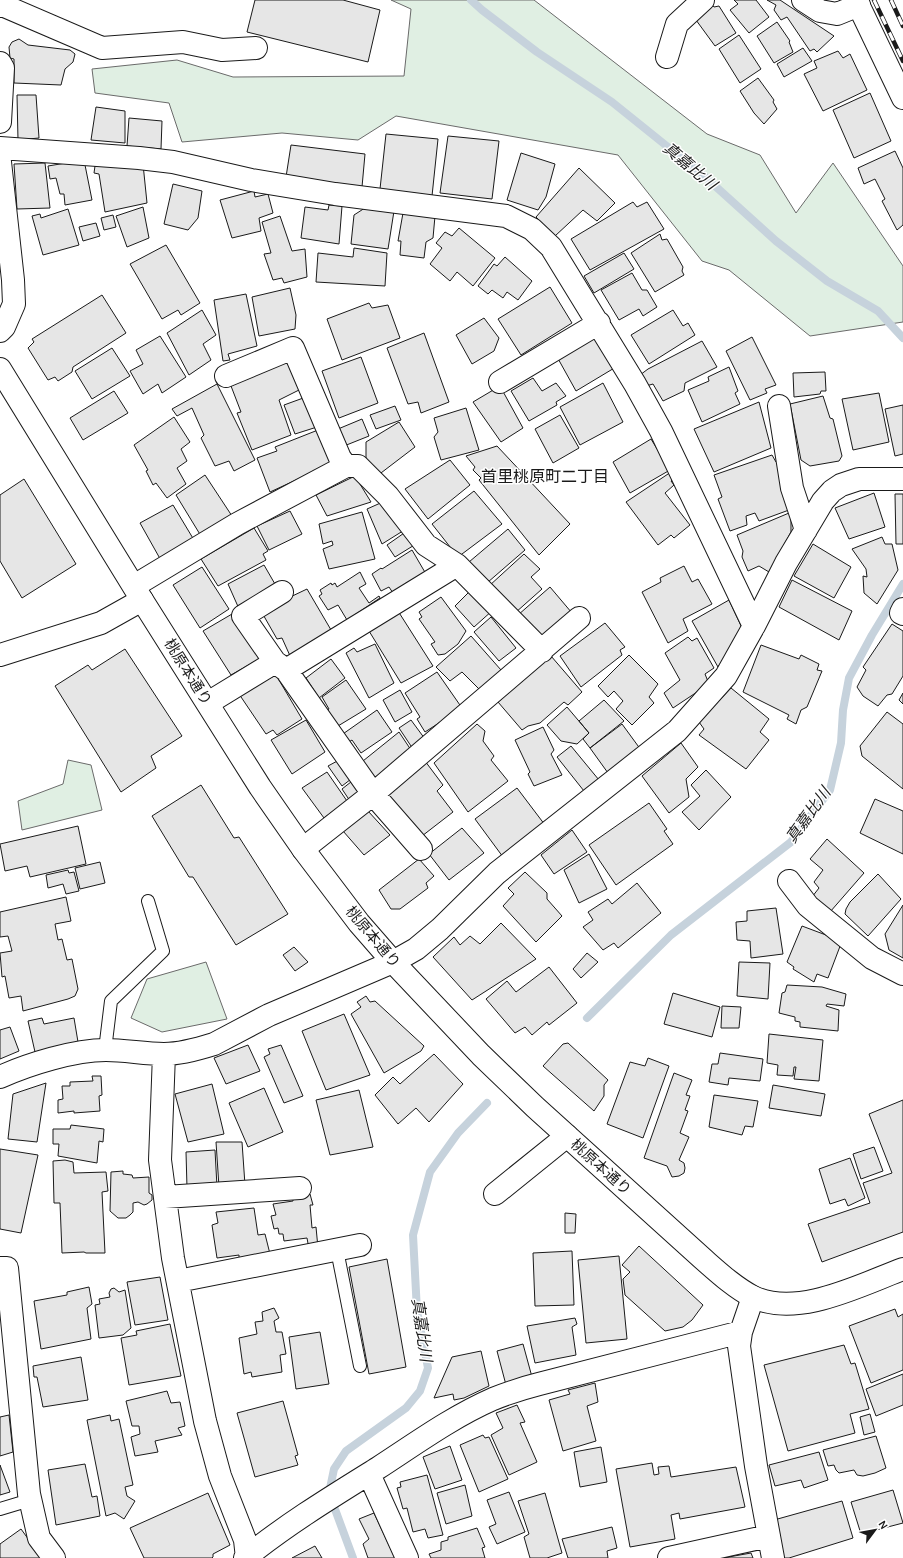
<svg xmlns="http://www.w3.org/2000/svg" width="903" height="1558" viewBox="0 0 903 1558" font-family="Karla,'Noto Sans JP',sans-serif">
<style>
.green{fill:#e0efe3;stroke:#6a6a6a}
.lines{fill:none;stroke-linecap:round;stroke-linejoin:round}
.stream{stroke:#c6d2dc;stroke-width:8}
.building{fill:#e6e6e6;stroke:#1a1a1a}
.service-casing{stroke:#1a1a1a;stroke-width:14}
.minor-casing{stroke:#1a1a1a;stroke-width:24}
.secondary-casing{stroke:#1a1a1a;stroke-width:24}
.primary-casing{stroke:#1a1a1a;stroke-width:24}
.service{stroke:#fff;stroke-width:12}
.minor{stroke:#fff;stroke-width:22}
.secondary{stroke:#fff;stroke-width:22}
.primary{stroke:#fff;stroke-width:22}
.rail-casing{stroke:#1a1a1a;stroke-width:4.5}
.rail{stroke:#fff;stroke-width:3;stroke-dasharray:9;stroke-linecap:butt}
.labels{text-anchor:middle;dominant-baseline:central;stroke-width:3;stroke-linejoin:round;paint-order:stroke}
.street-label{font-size:15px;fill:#1a1a1a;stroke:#fff}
.water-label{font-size:16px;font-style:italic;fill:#1a1a1a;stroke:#fff}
.neighbourhood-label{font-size:16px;fill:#1a1a1a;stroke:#fff}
</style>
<rect width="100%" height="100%" fill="#fff"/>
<path class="green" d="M391,0H534L707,134L760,155L796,213L833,163L903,266V322L810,336L729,270L702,261L618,155L396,116L358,140L282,133L182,142L169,103L95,93L92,69L177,60L233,77L404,76L411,9Z
M68,760L91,765L102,810L22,830L18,801L63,784Z
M206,962L227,1019L162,1032L131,1018L147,979Z"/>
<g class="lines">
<path class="stream" d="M471,0L482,10L537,52L612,102L704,176L776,241L827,281L878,311L903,338
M587,1018L671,935L791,842L830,790L841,743L843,710L849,678L872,635L903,584
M353,1558L329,1493L334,1469L346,1451L406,1408L420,1391L428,1368L417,1311L413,1235L430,1172L458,1133L487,1103"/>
</g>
<path class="building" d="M255,0H343L380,10L368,62L247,32Z
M734,0H756L769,17L749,33L730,10L738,4Z
M767,0H780L834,36L817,52L814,49L810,51L787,17L781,20L774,10L776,5Z
M710,2L714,7L719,6L736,33L715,46L696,20Z
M777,22L790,41L789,42L793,52L774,63L757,36Z
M739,35L761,69L740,83L719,49Z
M19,39L28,45L70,50L75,54L73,62L65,69L61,85L14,83V59L10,58L9,47L12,42Z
M803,48L812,61L784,77L777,64Z
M838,51L843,58L850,54L867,90L823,111L804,74L817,68L814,61Z
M758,78L774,100L773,102L777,109L764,124L754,113L740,91Z
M870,93L891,141L854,158L833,110Z
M17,95H36L39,138L18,140Z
M96,107L125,111V143L91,140Z
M129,118L162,121L161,149L127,146Z
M386,134L438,139L432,196L380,189Z
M448,136L499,141L492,199L440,193Z
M291,145L365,154L362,187L286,177Z
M895,151L903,168V225L897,230L882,201L885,199L875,179L864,184L858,168Z
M521,153L555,164L546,197L538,210L507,200Z
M84,160L92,200L65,205L64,194H60L56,178L50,179L48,166Z
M45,163L50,208L17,209L14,164Z
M143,164L147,203L105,212L99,174L94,173L95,166Z
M579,168L615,203L597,221L583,210L555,236L536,217Z
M173,184L202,191L198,218L188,230L164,224Z
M254,191L255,197L268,194L273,213L259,218L261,231L232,238L220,200Z
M633,202L637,207L647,202L664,229L590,270L571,239Z
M329,205L342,206L339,244L301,238L305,207L328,210Z
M368,206L394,211L388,249L351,244L354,215Z
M143,207L149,238L127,247L116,216Z
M68,209L79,245L43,255L32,216L40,214L41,218Z
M403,213L435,216L433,238L426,242L424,258L400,255L401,241H398Z
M113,215L116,227L104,230L101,218Z
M280,216L292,251L305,249L307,277L284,283L282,278L273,280L264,254L271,253L262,222Z
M96,223L100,236L83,241L79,227Z
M459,228L495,258L473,286L457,272L450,281L430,264L442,248L436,243L445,232L452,236Z
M660,234L662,240L667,239L683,267L682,271L684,275L655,292L631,253Z
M166,245L200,303L181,315L178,310L162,319L130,264Z
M354,248L387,253L385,286L316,282L318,253L353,257Z
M624,253L634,269L594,293L584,276Z
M505,257L532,281L518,300L507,292L503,298L492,290L488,294L478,286L494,264L497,266Z
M632,273L642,290H647L657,307L643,316L639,309L619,320L601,290Z
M550,287L572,323L521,355L498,319Z
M290,288L296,315L295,329L259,336L252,297Z
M246,294L257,346L228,354L230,360L223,361L214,300Z
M102,295L126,333L73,367L72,372L58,381L55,377L48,380L28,348L34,342L32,339Z
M369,303L372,308L388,305L400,338L342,360L327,319Z
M202,310L216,335L203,344L211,360L189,375L167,333Z
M673,310L683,326L688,323L695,335L649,364L631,335Z
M484,318L499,338L494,351L472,364L456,335Z
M596,332L616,367L576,391L556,355Z
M424,333L449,402L421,413L418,402L408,404L387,348Z
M160,336L186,377L162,393L158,384L143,394L130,371L143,364L136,350Z
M752,337L776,385L765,389L767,393L750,400L726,351Z
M702,341L717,367L685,383L684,391L663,401L653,384L646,386L640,375L648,369Z
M112,348L130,376L92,399L75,371Z
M361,357L378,403L339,418L322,371Z
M287,360L301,389L279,400L291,435L252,450L237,413L241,412L231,386Z
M729,367L738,391L735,393L740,404L702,422L688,390L709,381L708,377Z
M825,372L826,391H821L820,394L794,397L793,373Z
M533,378L542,391L556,383L566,396L556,402L557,405L529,421L511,391Z
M603,383L623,422L580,445L560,407Z
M217,384L255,460L234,471L229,461L215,466L201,438L204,435L192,408L177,416L172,409Z
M500,386L523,428L501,442L473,402Z
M114,391L128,413L83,440L70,418Z
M879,393L889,442L853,450L842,399Z
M823,396L830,418L833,419L842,456L839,461L810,466L801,460L790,404Z
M306,397L317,427L295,434L284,405Z
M759,402L771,448L714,472L694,429Z
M903,405V454L895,456L885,409Z
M395,406L401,420L376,429L370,415Z
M466,408L479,450L441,460L434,437L438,432L434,418Z
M560,415L579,448L553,463L535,429Z
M174,417L190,442L181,449L187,461L177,468L186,484L167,498L156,483L153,485L146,471L148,470L134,445Z
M362,419L369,436L344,446L338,429Z
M399,422L415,447L377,476L366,459V442Z
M318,430L331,464L270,492L257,458L277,451L275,447Z
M651,439L670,470L630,493L613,462Z
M497,446L570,524L539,555L479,480L481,478L473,470L475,467L466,456Z
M772,455L776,462L781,461L789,510L759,521L755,513L746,516L747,525L730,531L718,499L722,497L714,475Z
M450,460L470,485L428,519L405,489Z
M671,472L675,478L671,481L674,485L665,493L690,525L674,538L671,535L658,545L626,502Z
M205,475L232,516L201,536L176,495Z
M355,476L371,502L327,516L316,495Z
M24,479L76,564L22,598L0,561V495Z
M474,491L502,524L458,557L432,524Z
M874,493L885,527L849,539L835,508Z
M895,494H903V544H896Z
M385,501L406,529L382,544L367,509Z
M173,505L197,545L163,564L140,523Z
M290,511L302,534L269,550L257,526Z
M362,512L375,559L329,569L323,549L333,545L332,541L323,544L319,524Z
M789,513L791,519V532L769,572L759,566L748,571L742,557L743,551L737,535Z
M254,528L268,551L263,554L266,560L218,586L201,559Z
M508,529L525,550L480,589L469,562Z
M407,531L416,544L395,557L387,545Z
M882,537L885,544H892L898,570L877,604L864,593L863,576L867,577L866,569L852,549Z
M813,544L851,567L834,598L794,576Z
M412,550L426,574L393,593L389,587L381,591L372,574L381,568L382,569Z
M524,554L540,569L531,577L542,589L515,613L489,586Z
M264,565L279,591L240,611L228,584Z
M684,566L692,582L698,579L712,604L683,619L688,631L668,643L642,592L661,582L660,578Z
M202,567L229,609L200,628L173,585Z
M360,572L366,584L359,588L369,603L379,596L380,598L347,620L338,605L328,610L319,596L322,594L320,590L331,583L332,585L335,583L337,587Z
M792,580L852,611L839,640L779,607Z
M550,587L572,613L541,640L518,615Z
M307,589L334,635L291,658L282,638L277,639L261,611Z
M471,590L493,610L474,627L455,606Z
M441,597L466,631L458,644L445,654L438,655L431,644L435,642L419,619L422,617L419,612Z
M729,600L743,630L718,667L692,621Z
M398,611L433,666L401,683L369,631Z
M232,614L261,658L231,675L203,631Z
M491,617L516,648L499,661L474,632Z
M605,623L625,647L620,650L622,655L581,687L560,656Z
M892,624L903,631V676L892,694L887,695L878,706L863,696L857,687L866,670L863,667Z
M471,636L501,670L480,690L462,672L450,681L436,667Z
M688,637L692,641L697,638L714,668L705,674L709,684L673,708L664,693L680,680L665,653Z
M375,644L394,683L369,698L346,653L354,648L357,652Z
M761,645L799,659L801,655L819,664L817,670L822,671L807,707L801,710L796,724L787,719L789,715L743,692Z
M125,649L182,736L151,756L156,768L121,792L55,686L88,665L92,670Z
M629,655L658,684L649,697L654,703L632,725L616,709L623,701L614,691L608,697L598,686Z
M551,656L582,692L568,705L564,702L540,723L528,726L522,730L498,702Z
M331,659L345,678L319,698L306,678Z
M437,672L462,708L425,732L417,719L420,717L405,693Z
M276,675L302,719L277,735L273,730L266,734L239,694Z
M346,680L366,709L333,729L323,713L329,709L322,697Z
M731,688L769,719L760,732L769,740L746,769L699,735L704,729L699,722Z
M400,690L412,712L395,722L383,700Z
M903,693V704L899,700Z
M604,700L624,721L590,748L583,739L589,733L579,721Z
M567,707L589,733L577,744L561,741L547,725Z
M377,710L392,732L361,753L352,740L344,745L340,736Z
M887,712L903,724V789L862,756L860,746Z
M306,720L325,752L292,774L271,740Z
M411,720L425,739L413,749L399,728Z
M477,724L485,731L483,741L494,756L491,760L508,781L468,812L434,763Z
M622,724L641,750L608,773L590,748Z
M543,727L554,750L551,754L562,775L534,786L528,774L530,772L515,740Z
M399,732L411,750L373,783L358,765Z
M681,743L698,767L686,779L689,797L669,813L642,776Z
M571,746L599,780L584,791L557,757Z
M341,759L355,776L342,786L328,766Z
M425,761L443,785L437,791L453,812L422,836L404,813L398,816L383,794Z
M706,770L731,797L699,830L682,812L700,796L691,785Z
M327,772L347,801L324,818L302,788Z
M356,778L366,791L352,804L342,789Z
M201,785L234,838L239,837L288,914L236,945L193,877H189L152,816Z
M517,788L545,825L503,857L475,819Z
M875,799L903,811V854L860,833Z
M649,803L667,829L664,831L673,844L616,885L589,845Z
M368,811L390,835L364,855L343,831Z
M78,826L86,864L30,877L27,866L5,871L0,844Z
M462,828L484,853L449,880L429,854Z
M572,830L587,852L554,874L541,855Z
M827,839L864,873L830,912L812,897L819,888L814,882L823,870L810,859Z
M589,854L607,889L579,903L564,870Z
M419,859L434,876L426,883L428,888L400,909H391L379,890Z
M100,862L105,883L80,889L75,868Z
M68,870L69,873L74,872L79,891L66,894L63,884L48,888L46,875Z
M525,872L547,893V899L562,916L536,942L503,906L514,894L508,888Z
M878,874L901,899L868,936L845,914L846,909L850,902Z
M637,883L661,913L618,948L614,943L603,950L583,927L593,920L588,912L608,899L612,904Z
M66,897L71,921L55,924L58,940L62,939L67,960L72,959L78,989L75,996L68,999L23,1011L21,996L9,998L5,976L2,977L0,953L12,951L8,936L0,937V912Z
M903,905V958L889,950L885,934Z
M776,908L783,954L751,958L750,941L737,940L736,922L747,921V911Z
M501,923L536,959L472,1000L433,957L454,937L460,945L470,936L480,944Z
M802,926L842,941L828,978L817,974L814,982L793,969L794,967L787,962Z
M294,947L308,962L295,971L283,955Z
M587,953L598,962L581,978L573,969Z
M739,962L770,963L768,999L737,996Z
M549,967L577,1003L549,1025L547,1022L532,1035L525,1027L515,1033L486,999L507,981L516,992Z
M787,985L822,987L846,994L844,1006L827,1004L826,1006L839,1010L838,1031L800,1027V1022L795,1021V1017L779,1013L782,993L785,992Z
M673,993L720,1007L712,1037L664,1024Z
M366,996L370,1002L375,1001L424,1046L421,1051L384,1073L351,1014L361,1007L357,1002Z
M722,1006L741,1007L739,1028H721Z
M344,1014L370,1075L326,1090L302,1031Z
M42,1018L44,1024L74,1018L78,1042L35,1052L28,1021Z
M10,1027L19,1051L0,1059V1030Z
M769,1034L823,1040L819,1081L794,1079L796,1067H794L793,1076L777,1075L778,1065L767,1063Z
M568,1043L608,1080L604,1085V1096L594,1111L543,1066L563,1044Z
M248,1045L260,1071L226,1084L214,1058Z
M281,1045L303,1096L284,1103L264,1057L270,1054L268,1049Z
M720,1053L763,1059L760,1081L729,1078L728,1085L709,1082L712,1064H718Z
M434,1054L463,1084L429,1122L416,1108L398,1124L375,1095L393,1077L400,1084Z
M648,1058L669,1066L643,1138L607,1124L630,1062L645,1066Z
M674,1073L692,1080L686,1095L690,1096L685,1110L688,1111L680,1133L689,1137L679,1160L684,1163L685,1168L684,1173L679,1176L672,1177L667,1166L644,1158Z
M92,1076H101L102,1095L99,1096L100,1111L74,1113V1111L58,1113V1100L63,1099L62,1086H70V1082L93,1081Z
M46,1083L37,1142L8,1139L13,1094Z
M212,1084L224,1134L188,1142L175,1094Z
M773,1085L825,1094L821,1116L769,1108Z
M264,1088L283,1132L248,1147L229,1103Z
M359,1090L373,1147L330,1155L316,1100Z
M714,1095L758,1101L753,1127L745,1126L742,1135L709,1127Z
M903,1100V1232L822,1262L808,1224L870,1203L863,1183L892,1173L869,1114Z
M71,1125L104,1129L103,1142L99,1141L97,1163L58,1156L59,1144H53V1129H70Z
M216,1142H242L245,1185L219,1187Z
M874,1147L883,1171L861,1179L853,1154Z
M0,1149L38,1155L21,1233L0,1229Z
M215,1150L217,1187L187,1188L186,1152Z
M850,1158L865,1198L848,1206L845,1199L830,1204L819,1169Z
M65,1160L73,1162L74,1173L106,1172L108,1191L102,1192L105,1253H86L84,1252L62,1253L60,1203H54L53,1161Z
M123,1171V1174L132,1175L133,1178L149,1177V1193L152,1195V1200L147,1204L144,1205L138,1202L133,1203V1212L130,1215L126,1218H118L110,1211L111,1172Z
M310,1194L313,1205H310L312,1228L316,1227L318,1248L309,1249L307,1238L284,1241L283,1234H279L278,1228L274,1229L271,1216L276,1215L273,1204L293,1201V1198Z
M254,1208L258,1235L265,1234L270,1254L239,1259V1255L217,1258L212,1225L218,1223L216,1212Z
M565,1213L576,1214L575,1233H565Z
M639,1246L703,1305L692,1320L683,1327L665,1331L625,1295L623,1279L630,1272L622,1265Z
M572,1251L574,1305L535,1306L533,1253Z
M619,1256L627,1339L586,1343L578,1260Z
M387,1259L406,1367L369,1374L349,1267Z
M160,1277L168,1320L135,1325L127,1282Z
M89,1287L92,1304L87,1308L91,1339L41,1349L34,1301L67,1295V1292Z
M114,1288L119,1292L125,1290L131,1328L123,1335L99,1338L95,1305L100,1304L99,1299L110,1297L109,1293L111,1289Z
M274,1308L279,1318L274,1321L276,1332H282L286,1354L280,1355L282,1372L252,1377L251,1372L244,1374L239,1338L257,1334L255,1322L263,1321L262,1312Z
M895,1309L898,1317L903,1314V1370L871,1383L849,1326Z
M575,1318L577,1324L572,1327L576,1355L535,1363L527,1326Z
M170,1324L181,1376L129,1385L121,1338L137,1335L136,1331Z
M320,1332L329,1384L296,1389L289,1337Z
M523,1344L532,1377L506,1385L497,1351Z
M844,1345L851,1364L855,1363L869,1409L850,1414L855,1433L788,1451L764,1365Z
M481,1351L489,1386L464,1398L454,1400L453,1394L434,1398L452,1357Z
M81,1357L88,1400L43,1407L37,1377H34L33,1366Z
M903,1374V1405L876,1416L866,1389Z
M595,1383L598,1402L587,1406L596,1441L563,1451L549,1400L570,1394L568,1390Z
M167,1391L171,1403L180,1402L185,1426L178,1428L182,1435L155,1441L158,1452L135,1456L131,1437L140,1434L139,1426H132L126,1401Z
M283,1401L298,1455L295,1456L298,1465L255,1477L237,1413Z
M517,1405L525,1422L520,1423L537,1462L509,1475L491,1435L503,1428L496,1413Z
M870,1414L875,1432L864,1435L860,1417Z
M9,1415L13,1452L0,1456V1417Z
M110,1415L111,1421L119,1419L133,1485L125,1487L127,1496L135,1501L124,1519L115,1513L106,1516L87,1420Z
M483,1435L485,1438L489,1437L508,1479L479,1492L460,1445Z
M876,1436L886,1468L875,1473L863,1476L857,1475L854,1470L839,1473L836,1470L834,1465L828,1466L823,1450Z
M450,1446L462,1480L435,1489L423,1457Z
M601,1447L607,1482L580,1487L574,1452Z
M819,1452L828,1480L804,1488L801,1480L775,1486L769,1465Z
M652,1463L654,1475L659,1474L658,1467L669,1466L671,1477L736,1467L745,1507L680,1519L679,1513L671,1515L675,1539L630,1547L616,1469Z
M85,1464L92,1497L97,1496L100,1516L56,1525L48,1470Z
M0,1465L10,1492L0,1495Z
M427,1475L443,1535L428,1538L425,1529L413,1532L407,1508L403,1509L397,1488L401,1487L400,1482Z
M465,1485L472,1516L446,1524L437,1493Z
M893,1490L903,1523L861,1534L851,1502Z
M509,1492L525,1532L497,1544L489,1527L496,1524L487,1500Z
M208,1493L230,1545L213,1554V1557L212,1558H144L130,1528Z
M545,1493L562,1553L547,1558H530L524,1537L529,1534L518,1501Z
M842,1501L853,1538L789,1558H784L774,1520Z
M374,1513L395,1558H368L363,1544L369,1539L359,1519Z
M612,1527L617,1548L607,1551L608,1558H568L562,1539Z
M477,1528L485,1547L482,1548L485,1558H431L429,1554L441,1550V1542L448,1540V1537Z
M21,1529L42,1558H0V1544Z
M315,1546L322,1558H292Z
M751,1553L753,1558H723Z"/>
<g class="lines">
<g class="service-casing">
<path id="service" d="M105,1050L111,1001L163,951L148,901
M337,1250L360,1366
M0,1509L30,1500"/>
</g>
<g class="minor-casing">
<path id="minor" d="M803,0L820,11L837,14L859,5
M0,6L2,5L102,48L183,42L222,50L256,48
M667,57L677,24L703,0
M0,63L3,68L0,122
M0,148L139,158L173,162L251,180L335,194L506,216L532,229L551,247L635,384L661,431L754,626
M0,162L13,280L14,304L4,327L0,331
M500,382L599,323
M779,406L792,488L806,530
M457,565L542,651
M134,586L237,524L346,466L340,458L293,348L226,376
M903,609L901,613L903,614
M0,655L101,623L142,600
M275,662L243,616L282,592
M286,670L373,794L421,849
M208,703L275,662L286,670L457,565L426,545L388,496L358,466H346
M303,849L373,794L579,618
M789,881L808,906L872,958L903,974
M164,1054L160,1160L173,1258L205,1421L220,1476L245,1540L247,1558
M0,1077C29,1064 74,1050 106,1050C125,1050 145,1054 164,1054C181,1054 198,1049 214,1044L269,1015L393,962L416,949L440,929L497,873L677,731L726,676L754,626L786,563L823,501L832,491L841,485L859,479H903
M495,1194L567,1136
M165,1197L300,1188
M0,1268H7L29,1494L39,1538L54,1558
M178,1281L360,1245
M753,1297L741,1332L739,1346L756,1466L773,1558
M369,1474L407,1558
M245,1558C287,1524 333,1496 378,1468C415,1444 452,1417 493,1399C508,1393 523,1388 539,1384L741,1332
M669,1558L769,1536"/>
</g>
<g class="secondary-casing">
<path id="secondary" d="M0,369L142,600L260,787L303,849L359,923L393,962L481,1055L535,1107L702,1258C718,1272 734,1287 753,1297C798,1318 860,1285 903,1269"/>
</g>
<g class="primary-casing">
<path id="primary" d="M856,0L903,98"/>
</g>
<use href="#service" class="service"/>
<use href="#minor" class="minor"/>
<use href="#secondary" class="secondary"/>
<use href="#primary" class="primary"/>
<g class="rail-casing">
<path id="rail" d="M874,0L903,61
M891,0L903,26"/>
</g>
<use href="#rail" class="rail"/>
</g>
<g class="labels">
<g class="street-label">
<text transform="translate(188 672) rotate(58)">桃原本通り</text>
<text transform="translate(373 937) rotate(50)">桃原本通り</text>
<text transform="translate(601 1167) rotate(42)">桃原本通り</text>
</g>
<g class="water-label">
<text transform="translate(690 166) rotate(40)">真嘉比川</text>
<text transform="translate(808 815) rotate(-54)">真嘉比川</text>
<text transform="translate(422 1330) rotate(82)">真嘉比川</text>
</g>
<g class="neighbourhood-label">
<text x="545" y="476">首里桃原町二丁目</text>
</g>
</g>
<g transform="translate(875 1530) rotate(58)" stroke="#ffffff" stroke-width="3" paint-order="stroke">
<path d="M0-3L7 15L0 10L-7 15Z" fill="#1a1a1a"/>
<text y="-6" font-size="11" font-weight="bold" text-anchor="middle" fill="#1a1a1a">N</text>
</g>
</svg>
